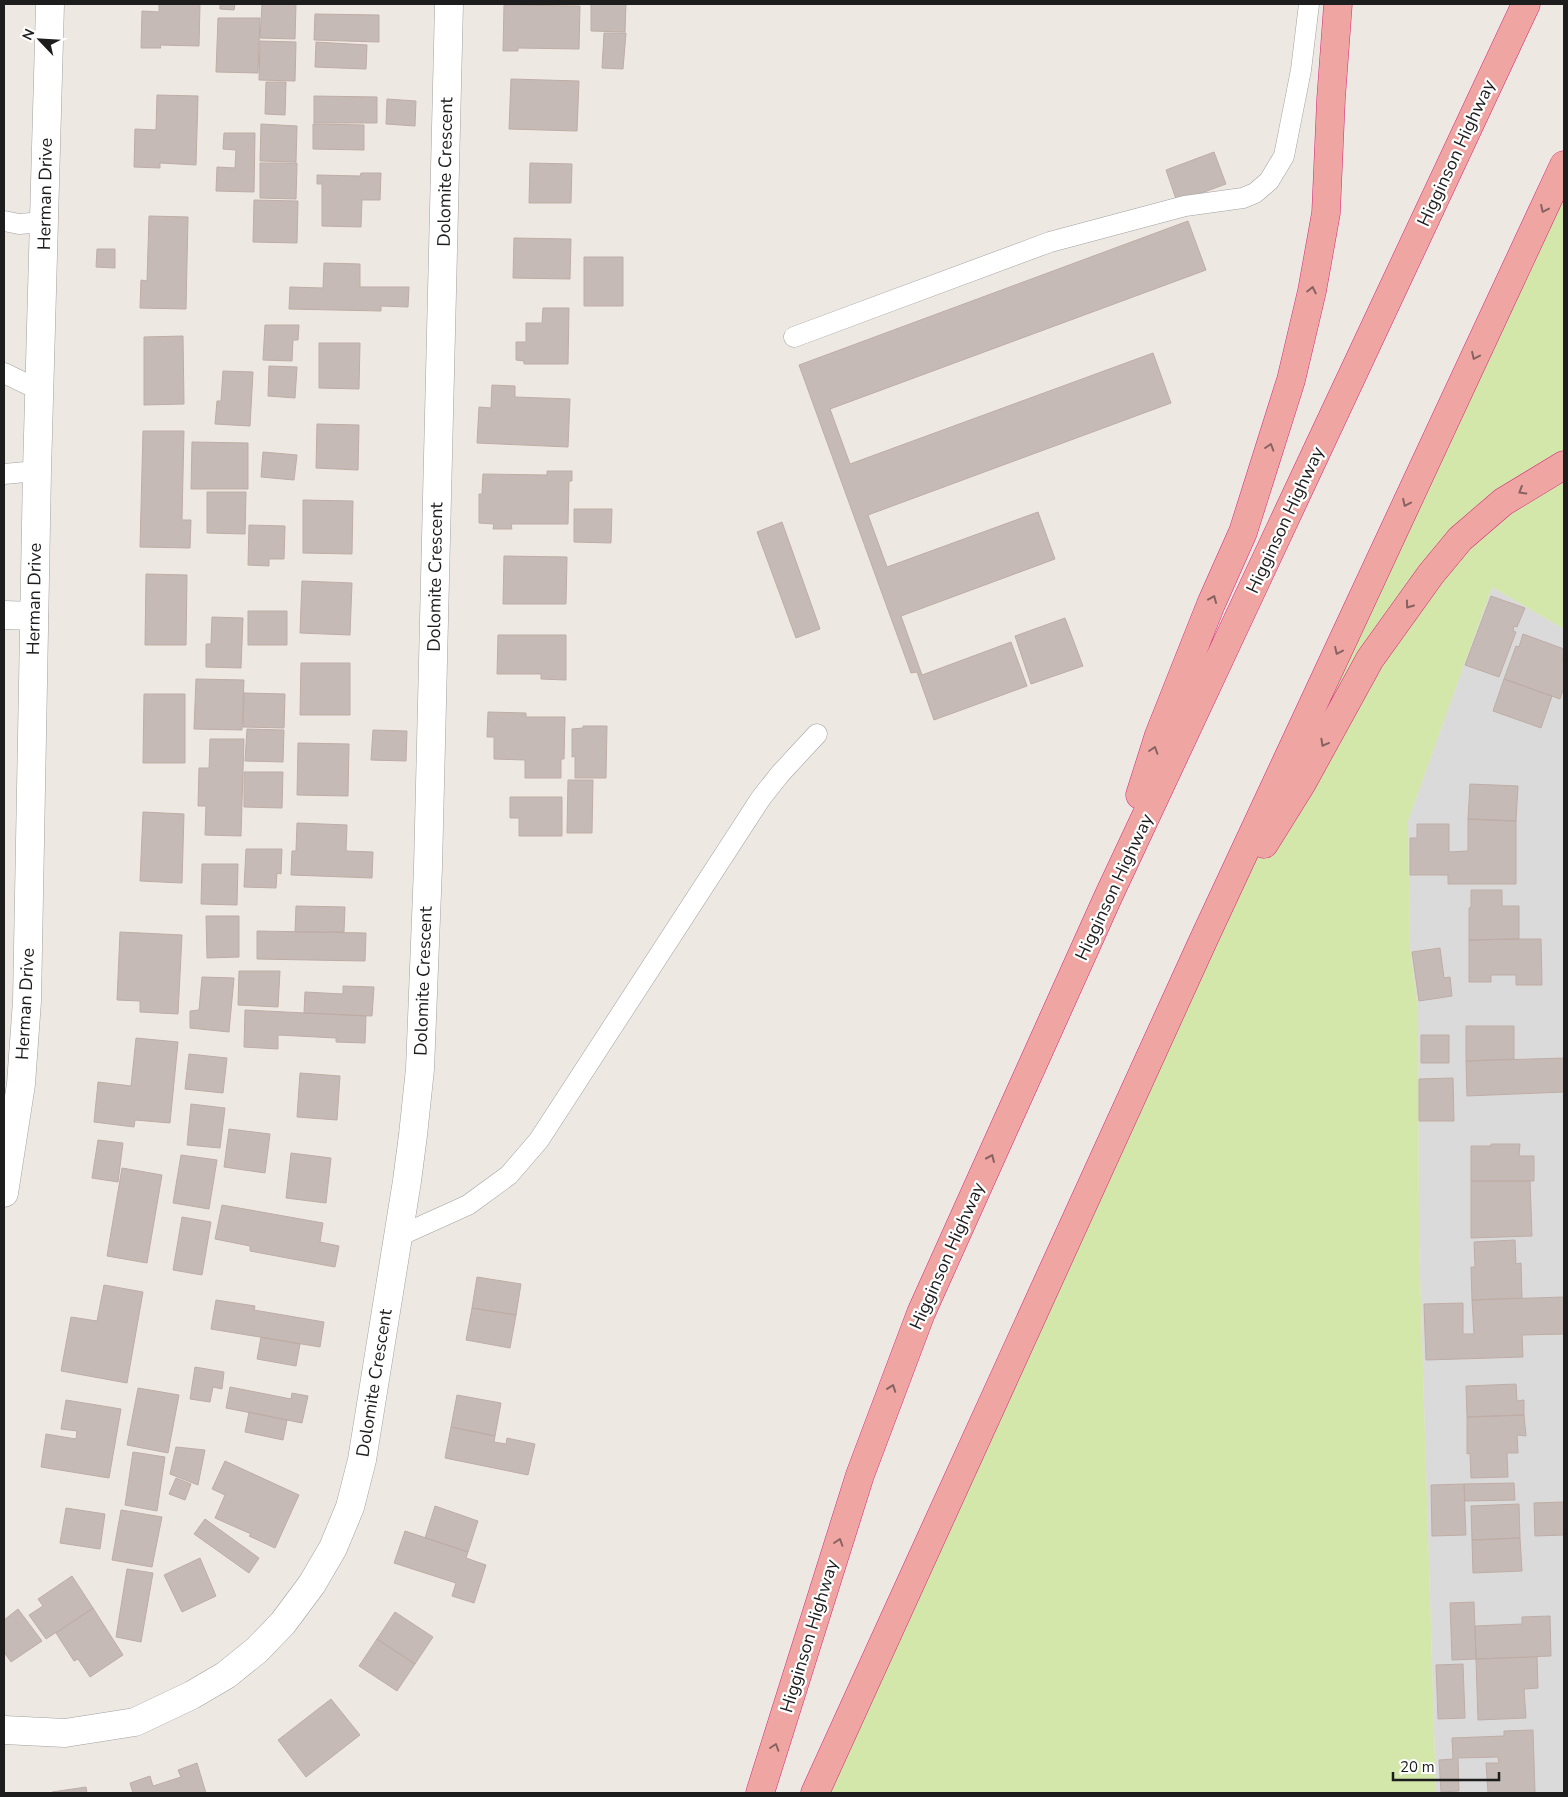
<svg xmlns="http://www.w3.org/2000/svg" width="1568" height="1797" viewBox="0 0 1568 1797" font-family="'Nunito Sans',sans-serif">
<style>
.residential{fill:#dbdada}
.grass{fill:#d2e7a9}
.building{fill:#c5bab6;stroke:#bfada5}
.lines{fill:none;stroke-linecap:round;stroke-linejoin:round}
.service-casing{stroke:#a1a1a1;stroke-width:21}
.minor-casing{stroke:#a1a1a1;stroke-width:29}
.tertiary-casing{stroke:#a1a1a1;stroke-width:29}
.trunk-casing{stroke:#d4277e;stroke-width:29}
.service{stroke:#fff;stroke-width:20}
.minor{stroke:#fff;stroke-width:28}
.tertiary{stroke:#fff;stroke-width:28}
.trunk{stroke:#efa6a3;stroke-width:28}
.oneway{stroke:#866260}
.labels{text-anchor:middle;dominant-baseline:central;stroke-width:4.5;stroke-linejoin:round;paint-order:stroke}
.street-label{font-size:18px;fill:#1d1d1d;stroke:#fff}
</style>
<rect width="100%" height="100%" fill="#eee8e3"/>
<path class="residential" d="M1492,587L1564,629V1793H1436L1419,1242L1418,1009L1410,948L1408,821Z"/>
<path class="grass" d="M1564,172V629L1492,587L1408,821L1410,948L1418,1009L1419,1242L1436,1793H817Z"/>
<path class="building" d="M159,4H200L199,46L160,45L161,48H141L142,11L159,12Z
M220,4H235L234,10L220,9Z
M262,4H296L295,39L260,38Z
M591,4H626L625,32L591,31Z
M504,5L580,6L579,49L518,48V51H503Z
M315,14L379,15V42L314,40Z
M218,18H260L258,73L216,72Z
M604,33H626L623,69L602,68Z
M260,41L296,42L295,81L259,80Z
M316,42L367,45L366,69L315,67Z
M511,79L579,81L577,131L509,129Z
M266,82H286L285,115L265,114Z
M157,95L198,96L196,165L160,163V168L134,167L135,129L156,130Z
M314,96L377,97V123H314Z
M387,99L416,101L415,126L386,124Z
M261,124L297,126L296,162L260,161Z
M313,124L364,125V150L313,149Z
M224,133H255L254,192L216,191L217,167L235,168L236,150L223,149Z
M1214,152L1226,184L1177,202L1166,170Z
M260,163H297L296,199L260,198Z
M530,163L572,164L571,203H529Z
M361,173H381L380,200H362L361,227L322,226V184H317V175L360,176Z
M254,200L298,201L297,243L253,242Z
M149,216L188,217L186,309L140,308L141,280L147,281Z
M1188,221L1206,270L830,409L850,464L1153,353L1171,403L868,515L887,567L1038,512L1055,559L901,616L922,675L1011,642L1027,686L934,720L917,672L911,673L799,365Z
M514,238L571,239L570,279L513,278Z
M97,249H115V268L96,267Z
M584,257H623V306H584Z
M324,263L360,264V287H409L408,307L381,306V311L289,309L290,287L323,288Z
M543,308H569L568,364H524V361L516,360V342H526V323H542Z
M265,325H299L298,340H293L292,361L263,360Z
M183,336L184,404L144,405V337Z
M319,343H360L359,389L319,388Z
M269,366L297,367L295,398L268,396Z
M223,371L253,372L250,426L215,424L217,401H221Z
M492,385L515,386V397L570,399L568,447L477,443L479,407L491,408Z
M317,424L359,425L358,470L316,468Z
M143,431H184L182,520H191L190,548L140,547Z
M192,442L248,443V489H191Z
M263,452L297,455L294,480L261,477Z
M547,471H572V481H569L568,524H511L512,529H493L494,524L479,523V494H482L483,474L547,475Z
M207,492H246L245,534L207,533Z
M303,500L353,501L352,554L303,553Z
M574,509H612L611,543L574,542Z
M782,522L820,629L796,638L757,532Z
M249,525L285,526L284,559H269V566L248,565Z
M504,556L567,557L566,604H503Z
M146,574L187,575L186,645H145Z
M302,581L352,583L350,635L300,633Z
M1491,596L1525,608L1517,627L1514,626L1513,631L1516,632L1499,677L1465,665Z
M248,611H287V645H248Z
M212,617L243,618L241,668L206,667V644H211Z
M1065,618L1083,666L1031,684L1015,636Z
M1523,634L1564,649L1562,662L1564,663V687L1560,699L1504,679L1516,646L1519,647Z
M498,635H566V680L541,679V674H497Z
M301,663H350V715H300Z
M196,679L244,680L242,730L194,729Z
M1504,679L1552,696L1541,728L1493,711Z
M244,693L285,694L284,728L243,727Z
M144,694H185V763H143Z
M488,712L526,713V717H565L564,759H561V778H525V760L494,759V737H487Z
M583,726H607L606,778H575V756L572,757V729L583,728Z
M247,729L284,730L283,762L245,761Z
M373,730L407,731L406,761L371,760Z
M210,739H244L241,836L205,835L206,806H198L199,768H209Z
M298,743L349,744L348,796L297,795Z
M244,772H283L282,808L244,807Z
M568,780H593L592,833H567Z
M1470,784L1518,786L1516,821L1468,819Z
M510,797H562V836H519V818H510Z
M143,812L184,814L182,883L140,881Z
M1468,819L1516,821V884H1448V875H1410V838H1417V824H1449V852L1468,851Z
M297,823L347,825L346,851L373,852L372,878L291,875L292,851H296Z
M246,849H282L281,874L277,873L276,888L244,887Z
M202,864H238L237,905L201,904Z
M1471,890H1502V906H1519V939L1469,940V908L1471,907Z
M296,906L345,907L344,932H295Z
M206,916H239V957L207,958Z
M257,931L366,933L365,961L257,959Z
M120,932L182,935L178,1014L140,1012V1001L117,1000Z
M1519,939H1541L1542,985H1516V975H1491V982H1469V940Z
M1440,948L1444,978L1450,977L1452,996L1419,1001L1412,952Z
M239,971H280L278,1007L238,1005Z
M202,977L234,978L229,1032L190,1028V1011L199,1010Z
M343,986L374,987L372,1016L304,1013L305,992L343,994Z
M245,1010L366,1016L365,1043L336,1042V1038L278,1035V1049L244,1047Z
M1466,1026H1514V1059L1466,1061Z
M1421,1035H1449V1063H1421Z
M136,1038L178,1042L170,1123L135,1120L134,1127L94,1122L98,1082L131,1086Z
M189,1054L227,1058L223,1093L185,1089Z
M1564,1058V1092L1467,1096L1466,1061Z
M300,1073L340,1076L337,1120L297,1117Z
M1453,1078L1454,1121H1419V1079Z
M191,1104L225,1108L220,1148L187,1145Z
M229,1129L270,1134L265,1173L224,1167Z
M98,1140L123,1143L118,1182L92,1178Z
M1491,1144H1520L1519,1156H1534V1181H1471V1146H1491Z
M291,1153L331,1158L326,1203L286,1198Z
M181,1155L217,1160L209,1209L173,1203Z
M122,1168L162,1175L147,1263L107,1256Z
M1471,1181H1530L1532,1236L1471,1238Z
M222,1205L323,1223L320,1242L339,1246L335,1267L250,1251V1246L215,1239Z
M182,1217L211,1222L202,1275L173,1270Z
M1515,1240L1516,1264L1521,1263L1522,1298L1472,1300L1471,1267H1475L1474,1242Z
M477,1277L521,1284L516,1315L472,1308Z
M104,1285L143,1292L127,1383L61,1371L71,1317L97,1321Z
M1564,1297V1334L1522,1335L1523,1357L1426,1360L1424,1304L1463,1303V1334H1474L1472,1300Z
M216,1300L255,1306L254,1310L324,1322L320,1347L211,1329Z
M472,1308L516,1315L510,1348L466,1340Z
M261,1337L300,1344L296,1366L257,1359Z
M195,1367L224,1372L222,1389L213,1387L210,1402L190,1399Z
M1516,1384L1517,1401L1524,1400V1415L1467,1417L1466,1386Z
M230,1387L291,1399L292,1393L308,1396L302,1423L226,1408Z
M138,1388L179,1395L168,1453L127,1445Z
M457,1395L501,1403L495,1436L451,1427Z
M66,1400L121,1409L109,1478L41,1467L46,1434L76,1439L77,1431L61,1429Z
M249,1412L287,1420L283,1440L245,1432Z
M1524,1415L1526,1436L1517,1435L1518,1453H1507L1508,1477L1471,1478L1470,1453L1467,1454V1417Z
M451,1427L495,1436L494,1442L506,1444L507,1438L535,1444L528,1475L445,1458Z
M176,1447L205,1450L198,1485L170,1474Z
M133,1452L165,1457L157,1511L125,1505Z
M225,1461L299,1495L275,1548L249,1536L251,1534L215,1518L225,1495L212,1489Z
M176,1478L191,1484L185,1500L169,1494Z
M1514,1483L1515,1500L1465,1501L1464,1484Z
M1464,1484L1466,1535L1432,1536L1431,1485Z
M1564,1502V1535L1535,1536L1534,1503Z
M1519,1504L1520,1538L1472,1540L1471,1506Z
M435,1506L478,1521L468,1552L425,1538Z
M66,1508L105,1514L100,1549L60,1543Z
M121,1510L162,1517L152,1567L112,1560Z
M205,1519L259,1558L249,1573L194,1534Z
M405,1531L468,1552L466,1558L486,1565L474,1603L452,1596L456,1583L394,1563Z
M1520,1538L1522,1571L1473,1573L1472,1540Z
M200,1558L216,1596L182,1612L164,1575Z
M127,1569L153,1573L141,1642L116,1637Z
M72,1576L93,1608L46,1639L29,1615L43,1606L38,1599Z
M1474,1602L1476,1659L1452,1660L1450,1603Z
M93,1608L123,1655L90,1677L78,1659L74,1661L56,1633Z
M18,1609L42,1641L11,1662L4,1652V1620Z
M395,1612L433,1637L415,1664L377,1639Z
M1550,1616L1551,1656L1476,1659L1475,1626L1522,1624V1617Z
M377,1639L415,1664L397,1691L359,1666Z
M1537,1657L1538,1688L1524,1689L1526,1718L1478,1720L1476,1659Z
M1463,1664L1465,1718L1438,1719L1436,1665Z
M331,1699L360,1735L306,1777L278,1740Z
M1533,1730L1535,1793H1488L1486,1763H1499L1498,1757L1458,1758L1459,1791L1441,1792L1439,1760L1453,1759L1452,1738L1504,1736V1731Z
M197,1763L206,1793H133L130,1783L150,1776L153,1786L181,1777L178,1770Z
M86,1787L87,1793H52V1792Z"/>
<g class="lines">
<g class="service-casing">
<path id="service" d="M4,221L19,224L44,222
M794,337L1050,242L1185,206L1243,198L1255,193L1269,181L1284,156L1301,70L1309,4
M4,373L39,390
M4,474L37,471
M397,1237L468,1205L509,1175L539,1140L761,798L780,774L817,734"/>
</g>
<g class="minor-casing">
<path id="minor" d="M4,615L34,616
M4,1730L65,1733L135,1722L192,1695L226,1675L257,1650L283,1623L312,1584L333,1548L350,1507L362,1460L407,1181L413,1135L420,1069L428,867L449,4"/>
</g>
<g class="tertiary-casing">
<path id="tertiary" d="M4,1193L21,1084L27,1001L37,471L50,4"/>
</g>
<g class="trunk-casing">
<path id="trunk" d="M1140,795L1159,735L1211,604L1243,532L1291,380L1312,291L1326,213L1331,99L1338,4
M1264,844L1302,783L1370,659L1431,574L1460,539L1503,502L1564,465
M760,1793L860,1475L921,1313L1108,897L1526,4
M815,1793L1202,943L1564,165"/>
</g>
<use href="#service" class="service"/>
<use href="#minor" class="minor"/>
<use href="#tertiary" class="tertiary"/>
<use href="#trunk" class="trunk"/>
</g>
<defs><path id="oneway-chevron" d="M-2-3.5L2.5 0L-2 3.5" fill="none" stroke-width="1.6" stroke-linecap="round" stroke-linejoin="round" transform="scale(1.25)"/></defs>
<g class="oneway">
<use href="#oneway-chevron" transform="translate(1544 209) rotate(115)"/>
<use href="#oneway-chevron" transform="translate(1312 290) rotate(-78)"/>
<use href="#oneway-chevron" transform="translate(1475 356) rotate(115)"/>
<use href="#oneway-chevron" transform="translate(1270 447) rotate(-72)"/>
<use href="#oneway-chevron" transform="translate(1522 491) rotate(149)"/>
<use href="#oneway-chevron" transform="translate(1406 503) rotate(115)"/>
<use href="#oneway-chevron" transform="translate(1213 599) rotate(-67)"/>
<use href="#oneway-chevron" transform="translate(1409 605) rotate(126)"/>
<use href="#oneway-chevron" transform="translate(1338 651) rotate(115)"/>
<use href="#oneway-chevron" transform="translate(1324 743) rotate(119)"/>
<use href="#oneway-chevron" transform="translate(1154 750) rotate(-72)"/>
<use href="#oneway-chevron" transform="translate(991 1158) rotate(-66)"/>
<use href="#oneway-chevron" transform="translate(892 1388) rotate(-70)"/>
<use href="#oneway-chevron" transform="translate(839 1542) rotate(-72)"/>
<use href="#oneway-chevron" transform="translate(775 1747) rotate(-72)"/>
</g>
<g class="labels">
<g class="street-label">
<text transform="translate(1456 153) rotate(-65)">Higginson Highway</text>
<text transform="translate(445 172) rotate(-89)">Dolomite Crescent</text>
<text transform="translate(45 194) rotate(-89)">Herman Drive</text>
<text transform="translate(1285 520) rotate(-65)">Higginson Highway</text>
<text transform="translate(435 577) rotate(-89)">Dolomite Crescent</text>
<text transform="translate(34 599) rotate(-89)">Herman Drive</text>
<text transform="translate(1114 887) rotate(-65)">Higginson Highway</text>
<text transform="translate(423 981) rotate(-88)">Dolomite Crescent</text>
<text transform="translate(25 1004) rotate(-87)">Herman Drive</text>
<text transform="translate(947 1256) rotate(-66)">Higginson Highway</text>
<text transform="translate(374 1383) rotate(-81)">Dolomite Crescent</text>
<text transform="translate(809 1636) rotate(-73)">Higginson Highway</text>
</g>
</g>
<rect width="1568" height="1797" fill="none" stroke="#1d1d1d" stroke-width="10"/>
<g transform="translate(40 40) rotate(295)" stroke="#ffffff" stroke-width="4" paint-order="stroke">
<path d="M0-4L9 19L0 12L-9 19Z" fill="#1d1d1d"/>
<text y="-8" font-size="14" font-weight="bold" text-anchor="middle" fill="#1d1d1d">N</text>
</g>
<path d="M1393 1772v8h106v-8" fill="none" stroke="#1d1d1d" stroke-width="2.5"/>
<text x="1400" y="1772" font-size="15" fill="#1d1d1d" stroke="#ffffff" stroke-width="4" paint-order="stroke">20 m</text>
</svg>
